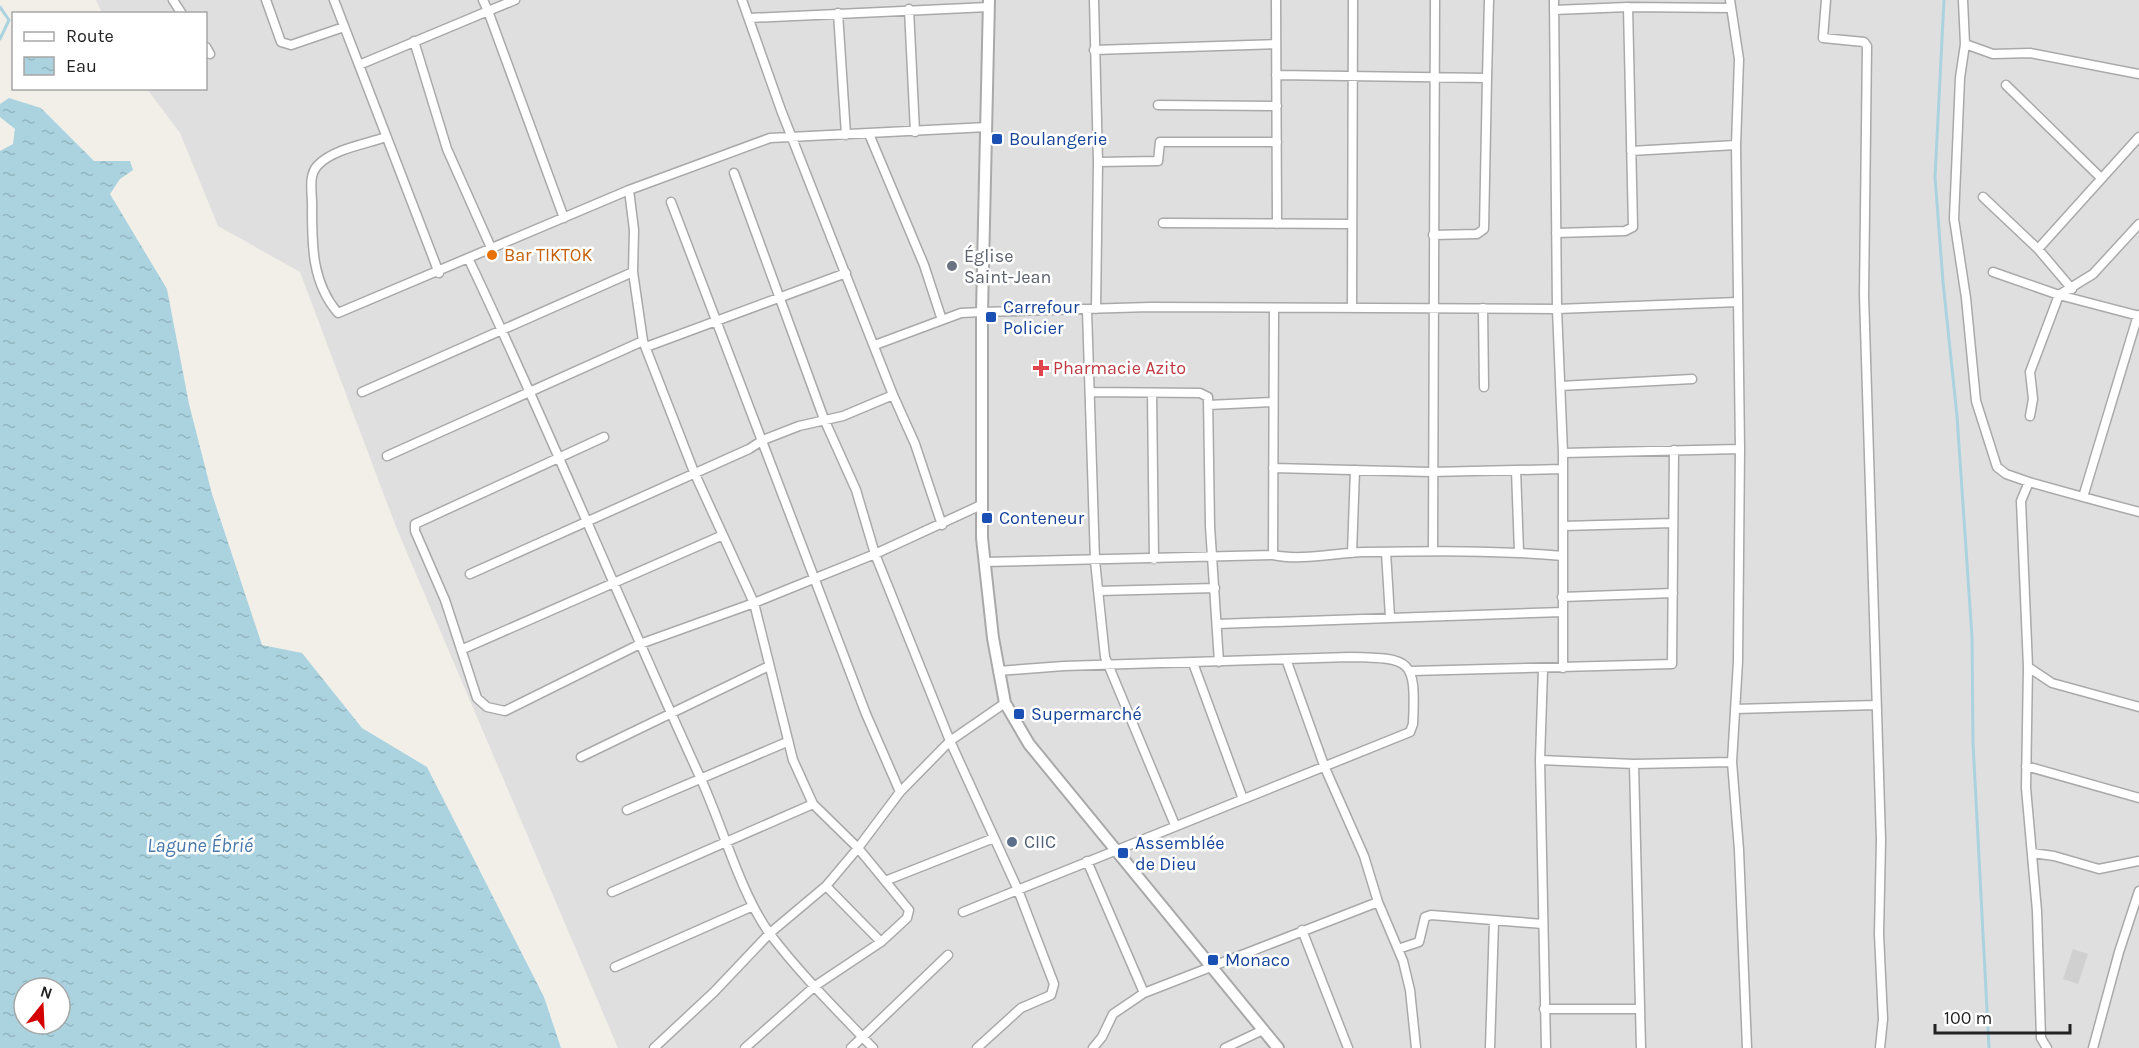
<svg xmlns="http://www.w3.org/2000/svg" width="2139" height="1048" viewBox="0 0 2139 1048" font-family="Karla,sans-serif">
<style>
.residential{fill:#e0dfdf}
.religious{fill:#d0d0d0}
.water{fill:url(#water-ripples);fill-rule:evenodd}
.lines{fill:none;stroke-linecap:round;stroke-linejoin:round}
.stream{stroke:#aad3df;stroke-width:3}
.minor-casing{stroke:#a9a9a9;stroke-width:11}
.tertiary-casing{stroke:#a9a9a9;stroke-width:14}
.minor{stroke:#fff;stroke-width:8}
.tertiary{stroke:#fff;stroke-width:10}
.transit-dot{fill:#1a4fb4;stroke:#fff;stroke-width:2}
.food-dot{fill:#e8710a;stroke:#fff;stroke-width:2}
.worship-dot{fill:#6b7280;stroke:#fff;stroke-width:2}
.health-dot{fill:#e0444e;stroke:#fff;stroke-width:2}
.service-dot{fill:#5c6f8a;stroke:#fff;stroke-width:2}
.labels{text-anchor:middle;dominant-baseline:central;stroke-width:5;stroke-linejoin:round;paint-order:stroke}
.transit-label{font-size:18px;fill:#164399;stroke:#fff;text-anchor:start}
.food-label{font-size:18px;fill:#c56008;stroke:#fff;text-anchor:start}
.worship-label{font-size:18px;fill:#5b616d;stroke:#fff;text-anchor:start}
.health-label{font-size:18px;fill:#be3a42;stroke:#fff;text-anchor:start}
.service-label{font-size:18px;fill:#4e5e75;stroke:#fff;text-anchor:start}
.water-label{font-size:20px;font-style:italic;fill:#4a7aab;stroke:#fff}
</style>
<defs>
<pattern id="water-ripples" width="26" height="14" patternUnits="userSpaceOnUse" patternTransform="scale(1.5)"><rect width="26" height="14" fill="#aad3df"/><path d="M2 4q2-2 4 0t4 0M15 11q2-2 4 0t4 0" fill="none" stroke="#92b5bf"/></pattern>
</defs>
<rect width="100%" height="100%" fill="#f2efe9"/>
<path class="residential" d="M96,0H2139V1048H618L396,527L300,272L218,226L180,133L147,89L206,88V14L102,13Z"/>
<path class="religious" d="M2073,949L2088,954L2078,984L2063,979Z"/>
<path class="water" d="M9,98L41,108L94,161H130L133,170L120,179L110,194L167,289L189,404L212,494L262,645L302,653L362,728L427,767L544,997L561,1048H0V151L13,144L15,129L0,117V104ZM24,988H60V1024H24Z"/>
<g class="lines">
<path class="stream" d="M1944,0L1935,177L1943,282L1957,416L1972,637L1973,743L1989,1048
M0,7L9,20L0,39"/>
<g class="minor-casing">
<path id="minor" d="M173,0L182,14
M266,0L281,42L291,45L344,27
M334,0L439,273
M515,0L488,11L564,218
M742,0L781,110L893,395L915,444L942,525
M1094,0L1098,162L1096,309
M1276,0L1277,224
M1554,0L1557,309L1563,453V668
M1730,0L1739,59L1736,145L1740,449L1738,661L1732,762L1739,850L1747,1048
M1826,0L1823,38L1864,42L1867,46L1864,295L1881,840L1879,934L1883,1019L1880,1048
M1963,0L1965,44L1960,78L1954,219L1966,298L1976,401L1997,467L2006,474L2029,482
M909,9L915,132
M1554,10L1628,7L1731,8
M838,13L846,135
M749,18L989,7
M414,41L447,149L492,250
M1965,44L1993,54L2030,53L2139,74
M206,47L210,54
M1094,50L1276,44
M359,65L488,11L483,0
M1276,75L1487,78L1489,0
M2006,85L2100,177
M1158,105L1277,106
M869,134L924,265L942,320
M386,137C366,144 333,149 318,165C307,176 313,195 312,209C312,246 312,283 338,313L629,190
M1631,151L1736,145
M1098,162L1158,161L1160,142H1277
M734,173L824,419L856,490L875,554L950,741L1018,890L1054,984L1051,995L1021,1008L977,1048
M1983,197L2038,249L2072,289
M671,202L866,714L900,792
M1163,223L1350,224
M1556,233L1625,231L1633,227L1628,7
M1433,235L1477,234L1484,229L1487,78
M2038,249L2139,137
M469,260C550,430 621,605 700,777C722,824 740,893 770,934C801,975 838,1011 873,1048
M1993,272L2059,295L2139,316
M1352,308L1353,0
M1483,308L1484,387
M1087,310L1095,561L1105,657L1175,825
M875,345L961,313L982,312L1150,307L1557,309L1738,302
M646,347L846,273
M1560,386L1692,379
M362,392L633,272
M1090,392L1200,393L1208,397L1210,526L1219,662
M1152,393L1154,559
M1208,405L1273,402
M2030,416L2033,399L2030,372L2059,295L2093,274L2139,224
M604,437L415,524V531L445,600L477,698L487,707L505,711L640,644L754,603L875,554L981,505
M1563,453L1740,449
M387,456L643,341
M1273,468L1431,472L1563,469
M1516,470L1519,552
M2083,497L2139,512
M1563,526L1673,523
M1433,551L1435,0
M1386,552L1390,617
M1352,553L1355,470
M1273,555L1274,308
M984,562L1273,555C1302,561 1334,553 1364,552C1431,551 1497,550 1563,556
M470,574L749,449L763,440L799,426L843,416L893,395
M1098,591L1215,588
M1562,597L1673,593
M1217,624L1562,612
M463,649L723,535
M1286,659L1325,768L1364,856L1378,902L1403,961L1410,990L1416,1048
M1193,663L1243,799
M2028,667L2052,683L2139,707
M1543,669L1540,760L1546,1048
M1411,671L1672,664L1674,450
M1735,709L1876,705
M581,757L769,666
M1540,760L1634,764L1732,762
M1634,764L1641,1048
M2026,766L2139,798
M627,810L787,742
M2032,853L2054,856L2099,869L2139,861
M1087,861L1144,993
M885,881L994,838
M826,886L881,942
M612,892L813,804
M963,912L1410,732L1413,724C1416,659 1412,658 1350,657L1064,666L998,671
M1302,930L1348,1048
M1398,949L1419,942L1425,917L1431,915L1543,924
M615,967L753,906
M1544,1009H1640
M654,1048L714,992L770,933L826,886L858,848L900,792L950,741L1005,703
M745,1048L815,986L881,942L907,918L909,910L858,848L813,804L793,760L754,603L694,472L643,341L633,272L634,230L629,190L770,138L987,127
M851,1048L948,955
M1093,1048L1102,1037L1113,1014L1144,993L1378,902
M1225,1048L1263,1030
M1490,1048L1494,921
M2047,1048L2041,1038L2037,911L2026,788L2028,667L2021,501L2029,482L2083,497L2138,315
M2093,1048L2119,952L2139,891"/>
</g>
<g class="tertiary-casing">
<path id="tertiary" d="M989,0L982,312V538L993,638L1005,703L1029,744L1278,1048"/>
</g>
<use href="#minor" class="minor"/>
<use href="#tertiary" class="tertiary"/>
</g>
<g class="transit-dot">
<rect x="991" y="133" width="12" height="12" rx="3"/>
<rect x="985" y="311" width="12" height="12" rx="3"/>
<rect x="981" y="512" width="12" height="12" rx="3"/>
<rect x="1013" y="708" width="12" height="12" rx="3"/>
<rect x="1117" y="847" width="12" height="12" rx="3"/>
<rect x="1207" y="954" width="12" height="12" rx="3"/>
</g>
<circle class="food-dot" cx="492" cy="255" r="6"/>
<circle class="worship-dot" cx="952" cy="266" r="6"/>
<path class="health-dot" d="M1038 359h6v6h6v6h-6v6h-6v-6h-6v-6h6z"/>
<circle class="service-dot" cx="1012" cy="842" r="6"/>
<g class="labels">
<g class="transit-label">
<text x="1009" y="139">Boulangerie</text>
<text x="1003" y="307">Carrefour<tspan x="1003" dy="21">Policier</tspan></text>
<text x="999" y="518">Conteneur</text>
<text x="1031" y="714">Supermarché</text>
<text x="1135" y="843">Assemblée<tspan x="1135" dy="21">de Dieu</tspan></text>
<text x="1225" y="960">Monaco</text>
</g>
<g class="food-label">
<text x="504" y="255">Bar TIKTOK</text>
</g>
<g class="worship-label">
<text x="964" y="256">Église<tspan x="964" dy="21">Saint-Jean</tspan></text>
</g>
<g class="health-label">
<text x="1053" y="368">Pharmacie Azito</text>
</g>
<g class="service-label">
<text x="1024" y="842">CIIC</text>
</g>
<g class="water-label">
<text x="200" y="845">Lagune Ébrié</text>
</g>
</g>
<rect x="12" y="12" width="195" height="78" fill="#ffffff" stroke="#a7a7a7" stroke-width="1.5"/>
<rect x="24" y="32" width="30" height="9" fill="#ffffff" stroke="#a7a7a7" stroke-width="1.5"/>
<text x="66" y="42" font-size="18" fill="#222222">Route</text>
<rect x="24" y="57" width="30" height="18" fill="url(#water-ripples)" stroke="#a7a7a7" stroke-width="1.5"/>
<text x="66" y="72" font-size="18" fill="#222222">Eau</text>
<g transform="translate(42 1006) rotate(18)"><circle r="28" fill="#ffffff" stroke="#a7a7a7" stroke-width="1.5"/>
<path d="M0-4.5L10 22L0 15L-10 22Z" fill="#d40000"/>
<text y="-9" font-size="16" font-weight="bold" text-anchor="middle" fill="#222222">N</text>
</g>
<path d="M1935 1024v9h135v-9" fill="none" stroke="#222222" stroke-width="3"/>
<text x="1944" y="1024" font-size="18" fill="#222222" stroke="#ffffff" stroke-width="4.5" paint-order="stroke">100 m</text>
</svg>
